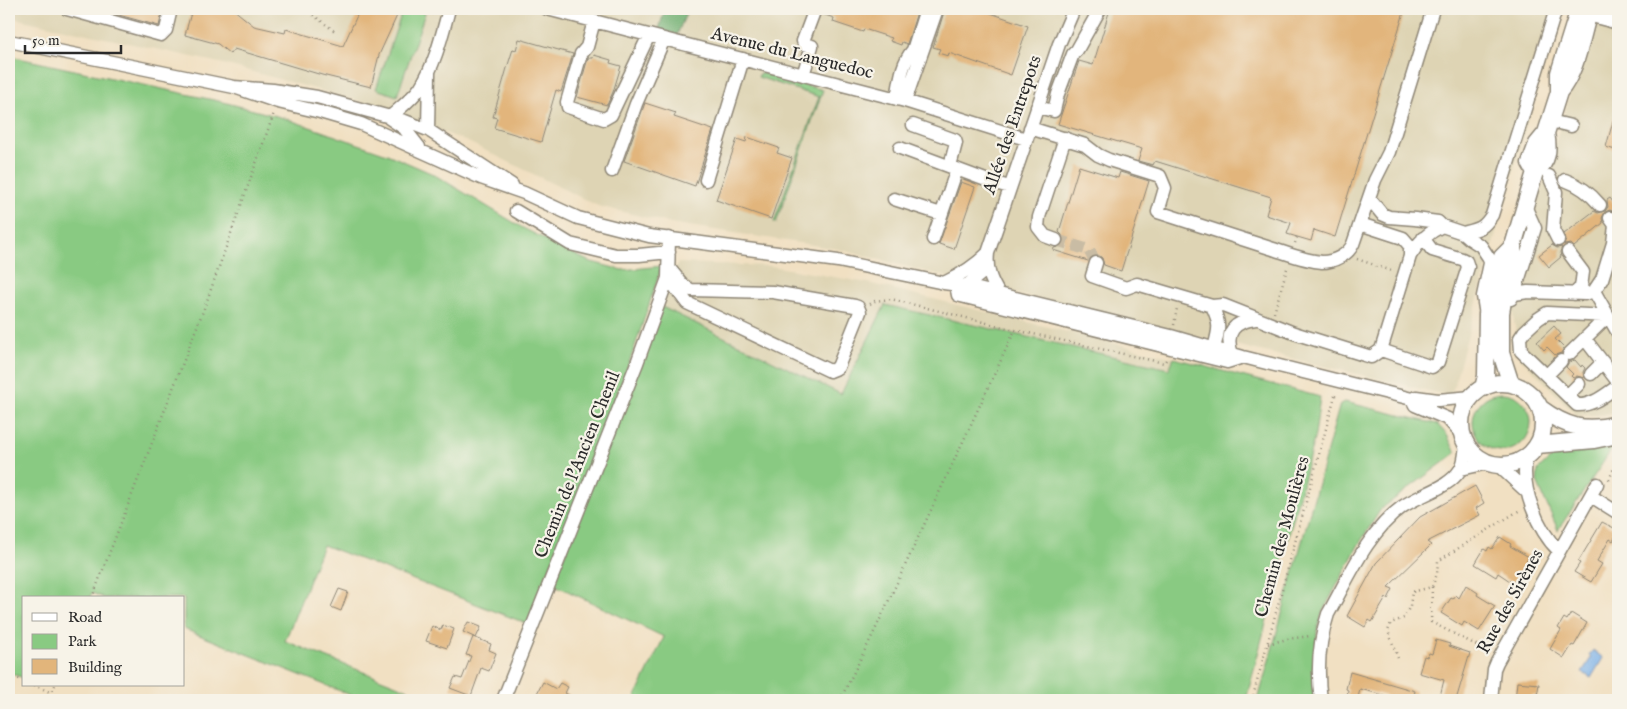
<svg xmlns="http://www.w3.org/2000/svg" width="1627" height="709" viewBox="0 0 1627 709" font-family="'IM FELL English',serif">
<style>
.built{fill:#ded4b4}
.green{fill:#89ca82;stroke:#5a7a56}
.forest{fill:#6eae70;stroke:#4c6c4e}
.water{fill:#7ab0e8;stroke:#526e8a}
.building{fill:#e2b57b}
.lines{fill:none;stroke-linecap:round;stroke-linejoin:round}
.minor-tunnel{stroke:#c9bca4;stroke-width:12;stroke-dasharray:12 6;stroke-linecap:butt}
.minor-casing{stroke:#8e8676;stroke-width:15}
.major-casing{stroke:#8e8676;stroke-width:19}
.path{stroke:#8e8676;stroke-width:2.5;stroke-dasharray:1 4;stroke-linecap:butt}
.minor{stroke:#fff;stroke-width:12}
.major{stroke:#fff;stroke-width:16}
.labels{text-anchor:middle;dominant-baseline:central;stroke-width:4.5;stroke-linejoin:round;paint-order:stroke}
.street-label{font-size:18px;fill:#2b2b2b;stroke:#f7f3e8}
</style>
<rect width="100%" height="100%" fill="#f7f3e8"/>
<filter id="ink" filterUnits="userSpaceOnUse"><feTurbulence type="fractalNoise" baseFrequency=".02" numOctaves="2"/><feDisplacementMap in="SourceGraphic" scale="10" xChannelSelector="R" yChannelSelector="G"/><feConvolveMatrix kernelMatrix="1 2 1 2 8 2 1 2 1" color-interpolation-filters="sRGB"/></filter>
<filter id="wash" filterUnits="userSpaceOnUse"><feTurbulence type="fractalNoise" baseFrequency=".0096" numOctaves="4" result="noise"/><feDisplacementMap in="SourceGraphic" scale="20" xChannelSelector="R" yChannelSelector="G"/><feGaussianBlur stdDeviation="1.12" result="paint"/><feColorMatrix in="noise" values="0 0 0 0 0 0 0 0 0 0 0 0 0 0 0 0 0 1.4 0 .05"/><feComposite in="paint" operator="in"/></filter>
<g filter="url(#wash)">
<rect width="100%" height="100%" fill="#f1e0c2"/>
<path class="built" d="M9,9H1558L1451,396L963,281L838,249L670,223L598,206L466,141L367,103L220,63L9,17Z
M1593,9H1618V414L1577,416L1520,357L1510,296L1574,81Z
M678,263L771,266L868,283L1174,358L1169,370L842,394L662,307Z"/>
<path class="green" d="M403,9H413L425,13L397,96L376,89Z
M9,56L223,102L284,118L387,154L433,174L523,228L588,261L622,270L662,266L632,355L528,624L323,545L285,641L434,700H363L184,629V598H104L92,593L89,598H24V678L9,673Z
M760,73L823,90L776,223L774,222L819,97L758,77Z
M885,305L1169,369L1174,358L1320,397L1315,435L1246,700H634L664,637L553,584L662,307L841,394Z
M1473 422a29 29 0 1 1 58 0a29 29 0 1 1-58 0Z
M1345,402L1437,424L1447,435L1456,453L1381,509L1359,544L1323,611L1317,631L1315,700H1258L1340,404Z
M1616,443L1558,530L1537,482L1538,470L1554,455Z"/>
<path class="forest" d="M665,9H688L677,35L659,29Z"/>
<path class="water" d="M1593,650L1603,658L1591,678L1582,672L1591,658L1589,656Z"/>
<g id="blocks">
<path class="building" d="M97,9H163L159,26Z
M192,9H233L254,26L285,33L286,29L343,46L360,9H400L379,55L371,87L322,75L234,49L230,54L218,44L185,35Z
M823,9H918L907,44L902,42L901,45L890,41L892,38L864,29L863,32L833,22L834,18L822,14Z
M945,9H979L1028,26L1011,75L949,53L948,56L938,53L940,49L933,47Z
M1110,9H1405L1335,237L1314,230L1311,241L1287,234L1291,223L1266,215L1271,197L1155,161L1153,165L1138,161L1142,149L1058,124L1079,61L1093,65Z
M519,39L573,54L561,92L556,90L541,142L494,128L497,118L493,117L507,68L513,49L516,50Z
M594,55L611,60L610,63L621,66L613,92L607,105L577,97L588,58H593Z
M645,103L676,113L674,117L713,130L695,186L624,161Z
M1615,114H1618V151L1606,147Z
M747,137L779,148L777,153L792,158L771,219L716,200L737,139L746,142Z
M1079,166L1118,178L1120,172L1149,181L1121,271L1104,265L1102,258L1098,255L1091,257L1088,261L1053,250L1054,248L1061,246L1064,242L1062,235L1059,232Z
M961,182L975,187L954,249L939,244Z
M1610,198L1618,208V211L1616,213L1610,210L1605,212L1602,218L1603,223L1574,247L1571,244L1564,245L1566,240L1564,234L1594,211L1598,213L1605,211L1608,207L1607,200Z
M1552,245L1557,248L1562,247L1560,252L1561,257L1549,267L1539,255Z
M1554,326L1561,334L1555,339L1564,348L1561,353L1555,355L1547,347L1544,350L1537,342Z
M1575,360L1581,367L1582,365L1585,368L1583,372L1584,378L1577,376L1573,378L1571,376L1573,374L1566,367L1569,362Z
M1475,486L1484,503L1476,508L1480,515L1427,542L1431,545L1388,587L1393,589L1388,599L1386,598L1372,622L1369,620L1365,627L1347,616L1376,563L1420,517Z
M1602,522L1618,530V533L1613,541L1610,539L1597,561L1602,564L1591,582L1574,572L1580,563L1578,562Z
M1500,537L1511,544L1510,546L1529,557L1513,583L1498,573L1496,577L1475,564L1484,549L1487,551L1489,547L1492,549Z
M1466,585L1478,593L1477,595L1495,606L1479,631L1464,622L1462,626L1441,613L1451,598L1453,599L1456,595L1459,598Z
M339,589L348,592L341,611L331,607Z
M1571,613L1587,623L1574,646L1572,645L1564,658L1550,649L1561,630L1558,628L1564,618L1567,620Z
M468,622L481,627L476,638L463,632Z
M443,625L454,629L447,648L426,641L432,626L441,630Z
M473,637L491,644L489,650L496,653L489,671L481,668L471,696L450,688L455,677L462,679L471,656L466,655Z
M1436,640L1450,644L1449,646L1470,653L1456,700H1439L1444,680L1419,673L1424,656L1427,657L1429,653L1432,654Z
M1350,672L1415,691L1413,700H1396L1386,698L1387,696L1360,689L1358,698L1347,696L1348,690L1346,689Z
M543,682L556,689L560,683L568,687L565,693L578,700H541L535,697Z
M1517,682L1539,684L1537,696L1532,695V700H1515Z"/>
</g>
</g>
<g filter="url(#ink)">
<use href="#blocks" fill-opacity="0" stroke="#8e8676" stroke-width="1"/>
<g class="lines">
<path class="minor-tunnel" d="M1056,240L1089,250L1096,263"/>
<g class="minor-casing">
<path id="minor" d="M67,9L161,35L166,30L171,9
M547,9L905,101L1026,139
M1588,15L1618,23
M594,21L587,47L581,54L567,102L568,107L604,119L611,115L649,35
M9,41L234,87L273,90L317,97L405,121L428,130L512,185
M803,75L812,46L804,44L803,41L815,9
M234,87L278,102L320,112L361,124L481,178L524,193L578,218L649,236L838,261L944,283L966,286L1171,336L1243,357L1412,399L1416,397L1438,400L1472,397
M897,99C900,82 901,64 913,50L926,9
M905,101L937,9
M1037,107L1054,111L1058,94L1073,54L1077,50L1100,9
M1550,121L1571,126
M913,125L955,140L956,143L950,166
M1030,128L1085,145L1098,155L1109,160L1160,176L1165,188L1158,212C1195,224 1233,236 1270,248C1286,253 1305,261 1322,262C1334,262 1348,255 1353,244L1375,180L1389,152L1433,9
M428,130L429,73
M419,147L404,128L389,118C399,109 412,99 420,88C435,65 442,35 449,9
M900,148L991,182L1010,187
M612,171L636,104L664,39
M1549,176L1556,192L1553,230L1558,240
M706,180L743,59
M1565,180C1579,185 1591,194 1600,205
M1369,198L1382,214L1389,217L1415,219L1438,222L1442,226L1463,233L1470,239L1481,246L1489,258L1490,263L1483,296L1485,309
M894,199L941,214
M516,211L570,244L616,255H639L669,252
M1360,224L1403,238L1410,246V256
M1463,233C1479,229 1483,229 1492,215L1556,9
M933,239L957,169
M1056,240L1045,236L1038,227L1039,217L1065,138
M1568,252L1583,272L1581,287L1574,294
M1096,263L1092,276L1126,288L1137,284L1212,306L1223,305L1294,333L1371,357L1381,350L1432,367L1438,362L1468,267L1466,261L1462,259L1432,250L1423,238
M668,278L687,303L830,371L835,369L838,367L860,312L858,307L855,306L773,292L691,290L683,285L669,268
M944,283C961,275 974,267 988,253
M956,285L958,295L961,296L1227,362L1243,357
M966,286L982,273L986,265
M1594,291L1618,333
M999,294C991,281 986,270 988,253L1059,44L1074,9
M1514,294L1528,292L1585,294L1594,291L1602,279L1613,243L1615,225L1610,218
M1511,299L1514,294L1535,228L1525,206
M1212,306C1221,324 1219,330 1214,348L1218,353
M1608,316L1547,313L1538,319L1524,332L1520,338L1521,351L1577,405C1593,406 1606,394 1618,386
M1585,339L1618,382
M1381,350L1410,256C1418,242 1427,233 1442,226
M1232,354C1224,332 1235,321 1256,319
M1569,354L1608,316
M1591,374L1603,362
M1547,375L1561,361
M1568,395L1579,384
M1412,399L1415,405L1448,419L1463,436
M1527,457C1519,486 1538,531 1559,551
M1498,465L1527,492
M1461,469L1488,463
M1591,496L1618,513
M503,700L637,363L668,278L669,238
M1321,700C1317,672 1319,641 1328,614C1349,577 1367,533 1402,507C1420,494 1448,489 1460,470C1465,463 1465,452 1466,444
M1491,700L1494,669L1497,662L1597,484"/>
</g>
<g class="major-casing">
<path id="major" d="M1559,92C1578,69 1581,37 1590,9
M1535,172L1530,163L1537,144L1546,133L1559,92V73L1579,9
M1461 424a41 41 0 1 1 82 0a41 41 0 1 1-82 0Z
M1511,384L1501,353V313L1506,283L1513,259V246L1535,172C1549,161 1549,149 1546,133
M1483,388L1486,376L1487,314L1489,302L1502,257L1513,246
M1540,408C1567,428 1585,432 1618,424
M1537,445L1594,440L1618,435"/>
</g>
<path class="path" d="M305,9L336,32
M1531,9L1544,13
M1295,243L1297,237
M1357,259L1392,271
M870,304L875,301L891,299L1015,330L1164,363L1166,360
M1274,313L1288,265
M1174,325L1177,308
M1609,480L1618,458
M1432,587L1431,622L1480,647
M92,598L205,306L274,113
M1268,644L1287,639L1311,636
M1398,658L1388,631L1391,623L1404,618L1410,606L1412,592L1432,587L1437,574L1438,561L1520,510
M9,675L24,681
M34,685L52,693
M49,700L55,685
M840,700L875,630L1015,330
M1252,700L1336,392"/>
<use href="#minor" class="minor"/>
<use href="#major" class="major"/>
</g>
</g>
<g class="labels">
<g class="street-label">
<text transform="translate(792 54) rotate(14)">Avenue du Languedoc</text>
<text transform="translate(1013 125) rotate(-71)">Allée des Entrepots</text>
<text transform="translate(578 465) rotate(-68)">Chemin de l'Ancien Chenil</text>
<text transform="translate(1283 537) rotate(-75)">Chemin des Moulières</text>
<text transform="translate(1511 602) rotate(-61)">Rue des Sirènes</text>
</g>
</g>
<rect width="1627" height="709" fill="none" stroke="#f7f3e8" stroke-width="30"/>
<rect x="22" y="596" width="162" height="90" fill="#f7f3e8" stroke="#a5a39c"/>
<rect x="32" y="613" width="25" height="8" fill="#ffffff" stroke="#a5a39c"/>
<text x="68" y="622" font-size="15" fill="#2b2b2b">Road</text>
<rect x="32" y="634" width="25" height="15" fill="#89ca82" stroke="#a5a39c"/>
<text x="68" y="646" font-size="15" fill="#2b2b2b">Park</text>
<rect x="32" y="659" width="25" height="15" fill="#e2b57b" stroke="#a5a39c"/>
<text x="68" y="672" font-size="15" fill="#2b2b2b">Building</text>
<path d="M25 45v8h96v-8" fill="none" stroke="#2b2b2b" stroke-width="2.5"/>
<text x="32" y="45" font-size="15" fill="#2b2b2b" stroke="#f7f3e8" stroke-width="4" paint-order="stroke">50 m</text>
</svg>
